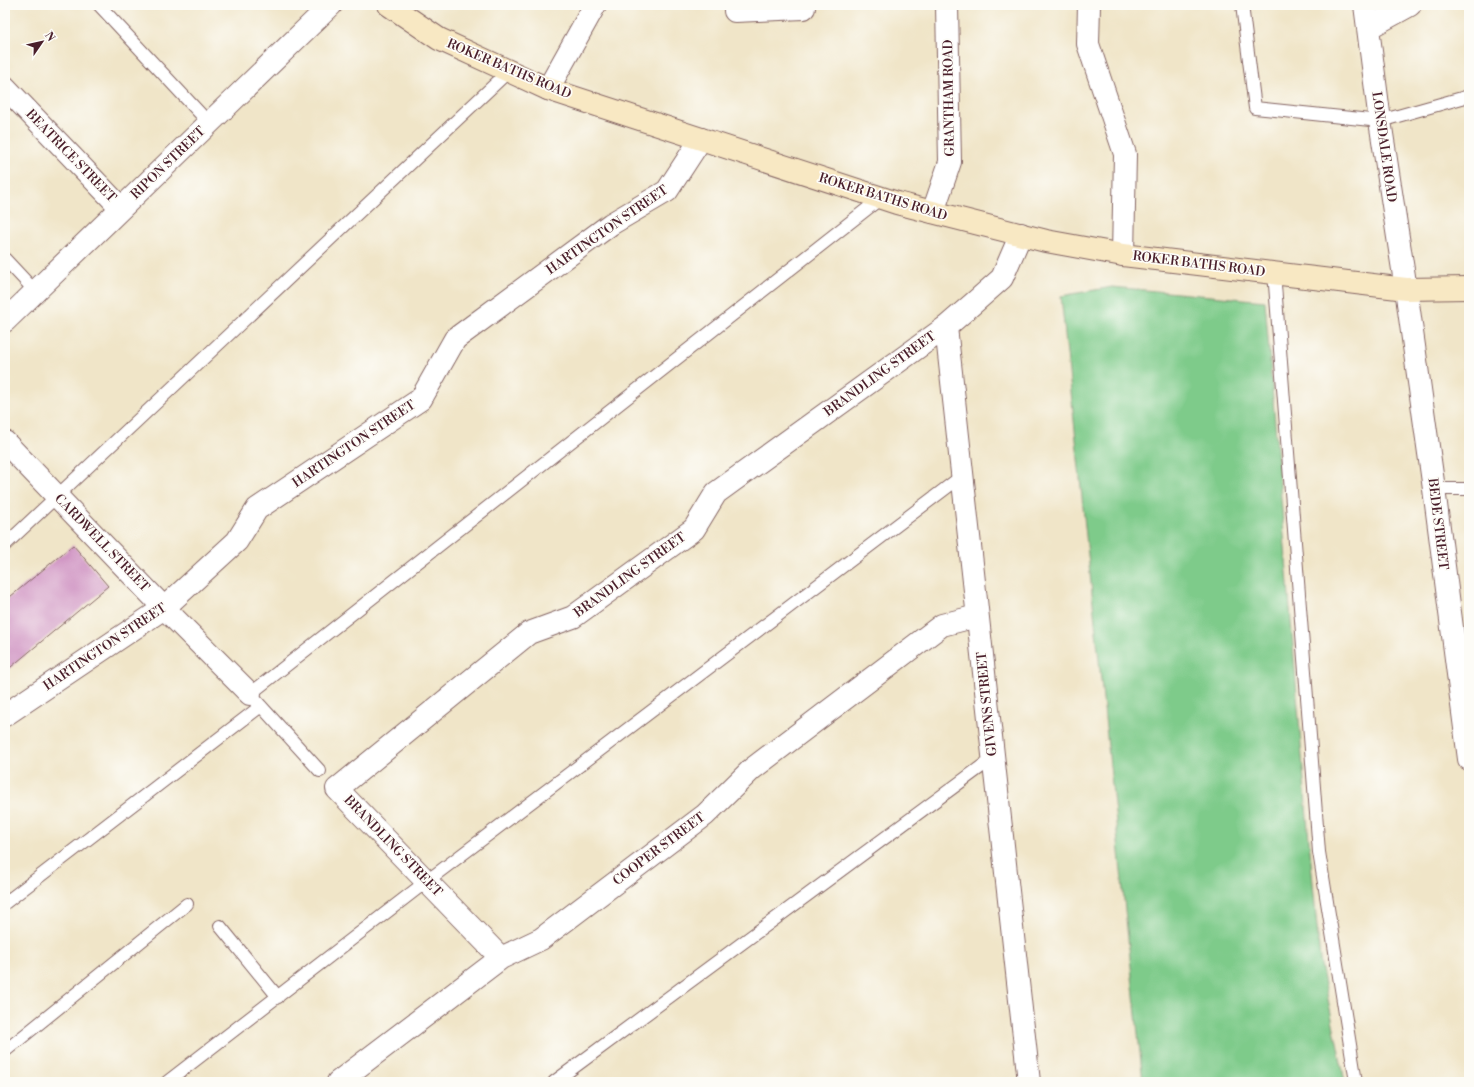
<svg xmlns="http://www.w3.org/2000/svg" width="1474" height="1087" viewBox="0 0 1474 1087" font-family="'Libre Bodoni',serif">
<style>
.green{fill:#7ecb8a;stroke:#64755a}
.building{fill:#d197c5}
.lines{fill:none;stroke-linecap:round;stroke-linejoin:round}
.lane-casing{stroke:#846462;stroke-width:14}
.street-casing{stroke:#846462;stroke-width:24}
.secondary-casing{stroke:#846462;stroke-width:24}
.lane{stroke:#fff;stroke-width:12}
.street{stroke:#fff;stroke-width:22}
.secondary{stroke:#f8e8c3;stroke-width:22}
.labels{text-anchor:middle;dominant-baseline:central;stroke-width:3.5;stroke-linejoin:round;paint-order:stroke}
.street-label{font-size:13px;fill:#4a1f2b;stroke:#fdfcf7}
</style>
<rect width="100%" height="100%" fill="#fdfcf7"/>
<filter id="ink" filterUnits="userSpaceOnUse"><feTurbulence type="fractalNoise" baseFrequency=".025" numOctaves="2"/><feDisplacementMap in="SourceGraphic" scale="8" xChannelSelector="R" yChannelSelector="G"/><feConvolveMatrix kernelMatrix="1 2 1 2 8 2 1 2 1" color-interpolation-filters="sRGB"/></filter>
<filter id="wash" filterUnits="userSpaceOnUse"><feTurbulence type="fractalNoise" baseFrequency=".012" numOctaves="4" result="noise"/><feDisplacementMap in="SourceGraphic" scale="16" xChannelSelector="R" yChannelSelector="G"/><feGaussianBlur stdDeviation="0.9" result="paint"/><feColorMatrix in="noise" values="0 0 0 0 0 0 0 0 0 0 0 0 0 0 0 0 0 1.4 0 .05"/><feComposite in="paint" operator="in"/></filter>
<g filter="url(#wash)">
<rect width="100%" height="100%" fill="#f0e5c8"/>
<path class="green" d="M1112,287L1265,301L1307,818L1320,960L1345,1082H1143L1061,296Z"/>
<g id="blocks">
<path class="building" d="M73,545L108,586L5,672V601Z"/>
</g>
</g>
<g filter="url(#ink)">
<use href="#blocks" fill-opacity="0" stroke="#846462" stroke-width="1"/>
<g class="lines">
<g class="lane-casing">
<path id="lane" d="M99,5L209,123
M1242,5L1255,108L1380,121L1469,96
M5,259L35,291
M1274,272L1319,852L1356,1082
M1434,489H1469
M5,545L509,71
M320,771L250,694L881,198
M5,903L261,706
M220,926L278,997
M5,1051L187,904
M167,1082L427,881L962,476
M554,1082L993,758"/>
</g>
<g class="street-casing">
<path id="street" d="M735,5V11L804,8V5
M1089,5L1088,44L1125,154L1123,255
M1365,5L1380,121L1406,289L1434,489L1469,759
M1368,28L1410,5
M5,87L121,208
M548,89L595,5
M933,212L950,162L947,5
M5,321L331,5
M946,327L1029,1082
M5,442L164,608L250,694
M5,715L164,608L237,541L257,509L421,399L455,339L611,224L667,191L701,139
M501,958L337,789L529,633L573,617L694,529L716,493L946,327L976,301L1002,278L1021,234
M338,1082L501,958L541,939L705,815L752,769L942,625L977,616"/>
</g>
<g class="secondary-casing">
<path id="secondary" d="M389,5L439,39L548,89L897,203L1046,241L1123,255L1406,289L1469,288"/>
</g>
<use href="#lane" class="lane"/>
<use href="#street" class="street"/>
<use href="#secondary" class="secondary"/>
</g>
</g>
<g class="labels">
<g class="street-label">
<text transform="translate(509 69) rotate(23)">ROKER BATHS ROAD</text>
<text transform="translate(949 98) rotate(-91)">GRANTHAM ROAD</text>
<text transform="translate(1384 147) rotate(82)">LONSDALE ROAD</text>
<text transform="translate(71 156) rotate(46)">BEATRICE STREET</text>
<text transform="translate(168 163) rotate(-44)">RIPON STREET</text>
<text transform="translate(883 197) rotate(17)">ROKER BATHS ROAD</text>
<text transform="translate(607 230) rotate(-35)">HARTINGTON STREET</text>
<text transform="translate(1199 264) rotate(7)">ROKER BATHS ROAD</text>
<text transform="translate(880 374) rotate(-36)">BRANDLING STREET</text>
<text transform="translate(354 444) rotate(-34)">HARTINGTON STREET</text>
<text transform="translate(1438 524) rotate(83)">BEDE STREET</text>
<text transform="translate(102 543) rotate(46)">CARDWELL STREET</text>
<text transform="translate(630 575) rotate(-36)">BRANDLING STREET</text>
<text transform="translate(105 647) rotate(-34)">HARTINGTON STREET</text>
<text transform="translate(987 704) rotate(-96)">GIVENS STREET</text>
<text transform="translate(393 846) rotate(46)">BRANDLING STREET</text>
<text transform="translate(659 849) rotate(-37)">COOPER STREET</text>
</g>
</g>
<rect width="1474" height="1087" fill="none" stroke="#fdfcf7" stroke-width="20"/>
<g transform="translate(42 42) rotate(56)" stroke="#fdfcf7" stroke-width="3" paint-order="stroke">
<path d="M0-3L7 15L0 10L-7 15Z" fill="#4a1f2b"/>
<text y="-6" font-size="11" font-weight="bold" text-anchor="middle" fill="#4a1f2b">N</text>
</g>
</svg>
